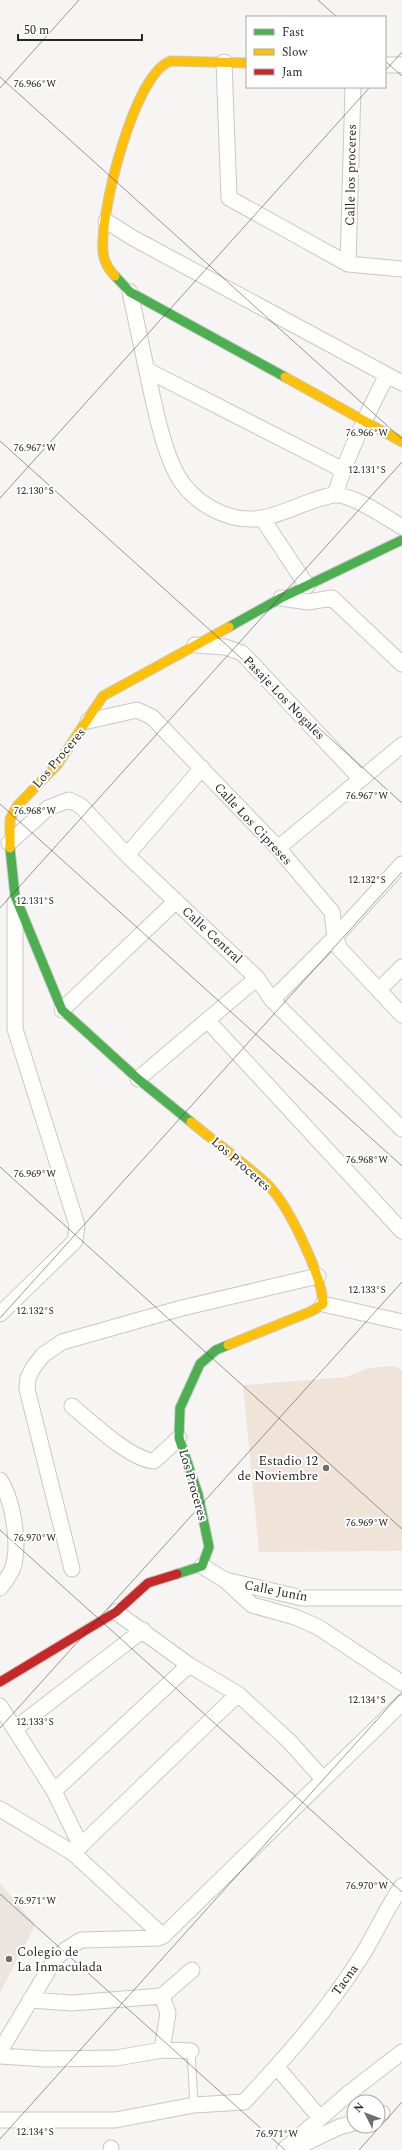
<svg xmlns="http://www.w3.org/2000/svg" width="402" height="2150" viewBox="0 0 402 2150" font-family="Spectral,serif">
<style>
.built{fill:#ece5df}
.green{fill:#f0e4d9}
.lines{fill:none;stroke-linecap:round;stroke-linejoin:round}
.lane-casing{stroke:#cac8c6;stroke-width:9}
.street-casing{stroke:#cac8c6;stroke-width:17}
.fast-casing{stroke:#cac8c6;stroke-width:11}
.slow-casing{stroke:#cac8c6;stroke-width:11}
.jam-casing{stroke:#cac8c6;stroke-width:11}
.lane{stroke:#fefefd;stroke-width:7}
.street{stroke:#fefefd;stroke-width:15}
.fast{stroke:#4caf50;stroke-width:9}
.slow{stroke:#ffc107;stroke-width:9}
.jam{stroke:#c62828;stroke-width:9}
.ticks{fill:none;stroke:#282625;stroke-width:1;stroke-opacity:0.45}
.poi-dot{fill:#706e6d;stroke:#fff;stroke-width:1.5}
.labels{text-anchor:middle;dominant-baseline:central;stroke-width:4;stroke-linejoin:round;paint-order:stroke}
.street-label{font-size:13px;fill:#282625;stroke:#fff}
.poi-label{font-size:13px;fill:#282625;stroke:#fff;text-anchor:end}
.ticks-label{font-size:10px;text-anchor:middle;fill:#282625;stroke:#fff;stroke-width:4;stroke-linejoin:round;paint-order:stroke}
</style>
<rect width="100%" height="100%" fill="#f7f5f3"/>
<path class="built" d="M0,1883L35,1925L0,1993Z"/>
<path class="green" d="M394,1366L402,1370V1551L259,1552L243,1385L346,1377L368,1368Z"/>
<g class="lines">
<g class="lane-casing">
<path id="lane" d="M191,2051L194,2105"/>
</g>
<g class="street-casing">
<path id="street" d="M224,62L229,198L348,264L402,269
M385,65H402
M106,221L133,238L402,383
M348,264L353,87
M130,292C137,326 145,361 152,395C158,421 164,449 176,473C192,503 229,524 262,518C285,514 312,498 334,495C351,493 387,518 402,527
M147,370L343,470
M335,495C348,453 367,414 387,375
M262,518L307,586
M281,598L308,602L332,598L402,664
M195,645L225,647L242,653L360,778
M88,721L137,710L152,717L278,848L332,912L335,937L340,949L402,1015
M9,843L48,808L69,800L81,806L127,855L257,978L272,1000L402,1129
M278,848L402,745
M127,855L202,768
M379,990L402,967
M272,1000L335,937L402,864
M62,1010L176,901
M208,1021L402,1231
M138,1079L257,978
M323,1304L402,1322
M0,1314L75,1241L77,1225L15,1029V902
M72,1406C90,1421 131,1460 154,1461L179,1438
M0,1480C13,1500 21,1547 12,1570C9,1576 4,1583 0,1588
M202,1566L225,1580L302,1598H402
M72,1569L27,1389L28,1378L33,1368L43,1355L62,1342L182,1308L318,1276
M225,1580L252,1605L295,1617L318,1627L402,1683
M116,1612L189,1665L238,1694L289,1741L323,1779
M0,1706L54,1791L81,1846
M16,1728L143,1630
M54,1791L189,1665
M0,1809L73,1853L163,1936
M73,1853L238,1694
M30,2000L72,2003L162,1996L192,1970
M162,2050L168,2013L162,1996
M0,2051L55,1959L65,1950L81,1940L158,1938L163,1936L402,1703
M0,2056L46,2059L116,2058L162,2050L191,2051
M277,2067L320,2118
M378,2115L382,2113
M0,2120H115L194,2105L244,2102C285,2058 327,2011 359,1960C375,1936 385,1910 402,1886
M111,2148V2150
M293,2149L339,2127L354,2123
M284,2150L349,2093L402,2052"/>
</g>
<g class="fast-casing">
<path id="fast" d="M115,276L130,292L285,377
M229,627L281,598L402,540
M10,848L15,896L62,1010L138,1079L191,1122
M177,1574L202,1566L209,1547L198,1494L179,1438L180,1408L200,1364L216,1350L228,1345"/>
</g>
<g class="slow-casing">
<path id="slow" d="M115,276C108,269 104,262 103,252C99,216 134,72 171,61L247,63
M285,377L402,442
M10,848V819L17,806L57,765L103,696L229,627
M191,1122C216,1143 243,1162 267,1184C288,1204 322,1275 323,1304L312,1311L228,1345"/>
</g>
<g class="jam-casing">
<path id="jam" d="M0,1682L116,1612L148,1583L177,1574"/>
</g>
<use href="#lane" class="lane"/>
<use href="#street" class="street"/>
<use href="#fast" class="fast"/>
<use href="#slow" class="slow"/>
<use href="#jam" class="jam"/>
</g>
<path class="ticks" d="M318,0L337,17M385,61L402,76M385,71L402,52M0,77L402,439M0,88L79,0M0,441L402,803M0,498L370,87M0,804L402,1166M0,908L402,462M0,1167L402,1529M0,1318L402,872M0,1530L402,1892M0,1728L402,1282M0,1894L285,2150M0,2139L402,1692M359,2150L402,2102"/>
<g class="poi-dot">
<circle cx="326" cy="1468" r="4"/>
<circle cx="9" cy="1959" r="4"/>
</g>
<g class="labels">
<g class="street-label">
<text transform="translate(351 175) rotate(-89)">Calle los proceres</text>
<text transform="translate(284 698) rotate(46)">Pasaje Los Nogales</text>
<text transform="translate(59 758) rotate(-50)">Los Proceres</text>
<text transform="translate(253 824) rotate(47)">Calle Los Cipreses</text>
<text transform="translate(212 935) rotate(43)">Calle Central</text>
<text transform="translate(241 1164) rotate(41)">Los Proceres</text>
<text transform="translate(193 1485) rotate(74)">Los Proceres</text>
<text transform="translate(276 1591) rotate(11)">Calle Junín</text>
<text transform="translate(345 1980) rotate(-54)">Tacna</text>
</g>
<g class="poi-label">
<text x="318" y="1461">Estadio 12<tspan x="318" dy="15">de Noviembre</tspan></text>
<text x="17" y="1952" text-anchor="start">Colegio de<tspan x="17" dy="15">La Inmaculada</tspan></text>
</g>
</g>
<g class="ticks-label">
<text x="35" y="87">76.966°W</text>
<text x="367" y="436">76.966°W</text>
<text x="35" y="451">76.967°W</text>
<text x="367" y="473">12.131°S</text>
<text x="35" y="494">12.130°S</text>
<text x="367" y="799">76.967°W</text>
<text x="35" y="814">76.968°W</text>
<text x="367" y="883">12.132°S</text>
<text x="35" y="904">12.131°S</text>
<text x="367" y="1163">76.968°W</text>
<text x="35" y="1177">76.969°W</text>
<text x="367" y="1293">12.133°S</text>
<text x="35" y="1314">12.132°S</text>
<text x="367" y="1526">76.969°W</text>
<text x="35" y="1541">76.970°W</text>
<text x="367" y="1703">12.134°S</text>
<text x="35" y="1725">12.133°S</text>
<text x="367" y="1889">76.970°W</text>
<text x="35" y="1904">76.971°W</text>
<text x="35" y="2135">12.134°S</text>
<text x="277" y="2137">76.971°W</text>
</g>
<rect x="246" y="16" width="140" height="72" fill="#ffffff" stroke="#a9a8a8"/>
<rect x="254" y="29" width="20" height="6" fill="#4caf50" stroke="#a9a8a8"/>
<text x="282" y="36" font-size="12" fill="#282625">Fast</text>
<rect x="254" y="49" width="20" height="6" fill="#ffc107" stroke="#a9a8a8"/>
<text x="282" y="56" font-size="12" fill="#282625">Slow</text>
<rect x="254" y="69" width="20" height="6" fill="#c62828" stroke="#a9a8a8"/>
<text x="282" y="76" font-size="12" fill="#282625">Jam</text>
<g transform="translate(366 2114) rotate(312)"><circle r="19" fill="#ffffff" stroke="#a9a8a8"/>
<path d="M0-3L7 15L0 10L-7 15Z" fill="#706e6d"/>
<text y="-6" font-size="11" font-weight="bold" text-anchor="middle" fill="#282625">N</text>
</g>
<path d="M18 34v6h124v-6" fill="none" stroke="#282625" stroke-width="2"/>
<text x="24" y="34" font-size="12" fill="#282625" stroke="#ffffff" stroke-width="3" paint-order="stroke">50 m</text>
</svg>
